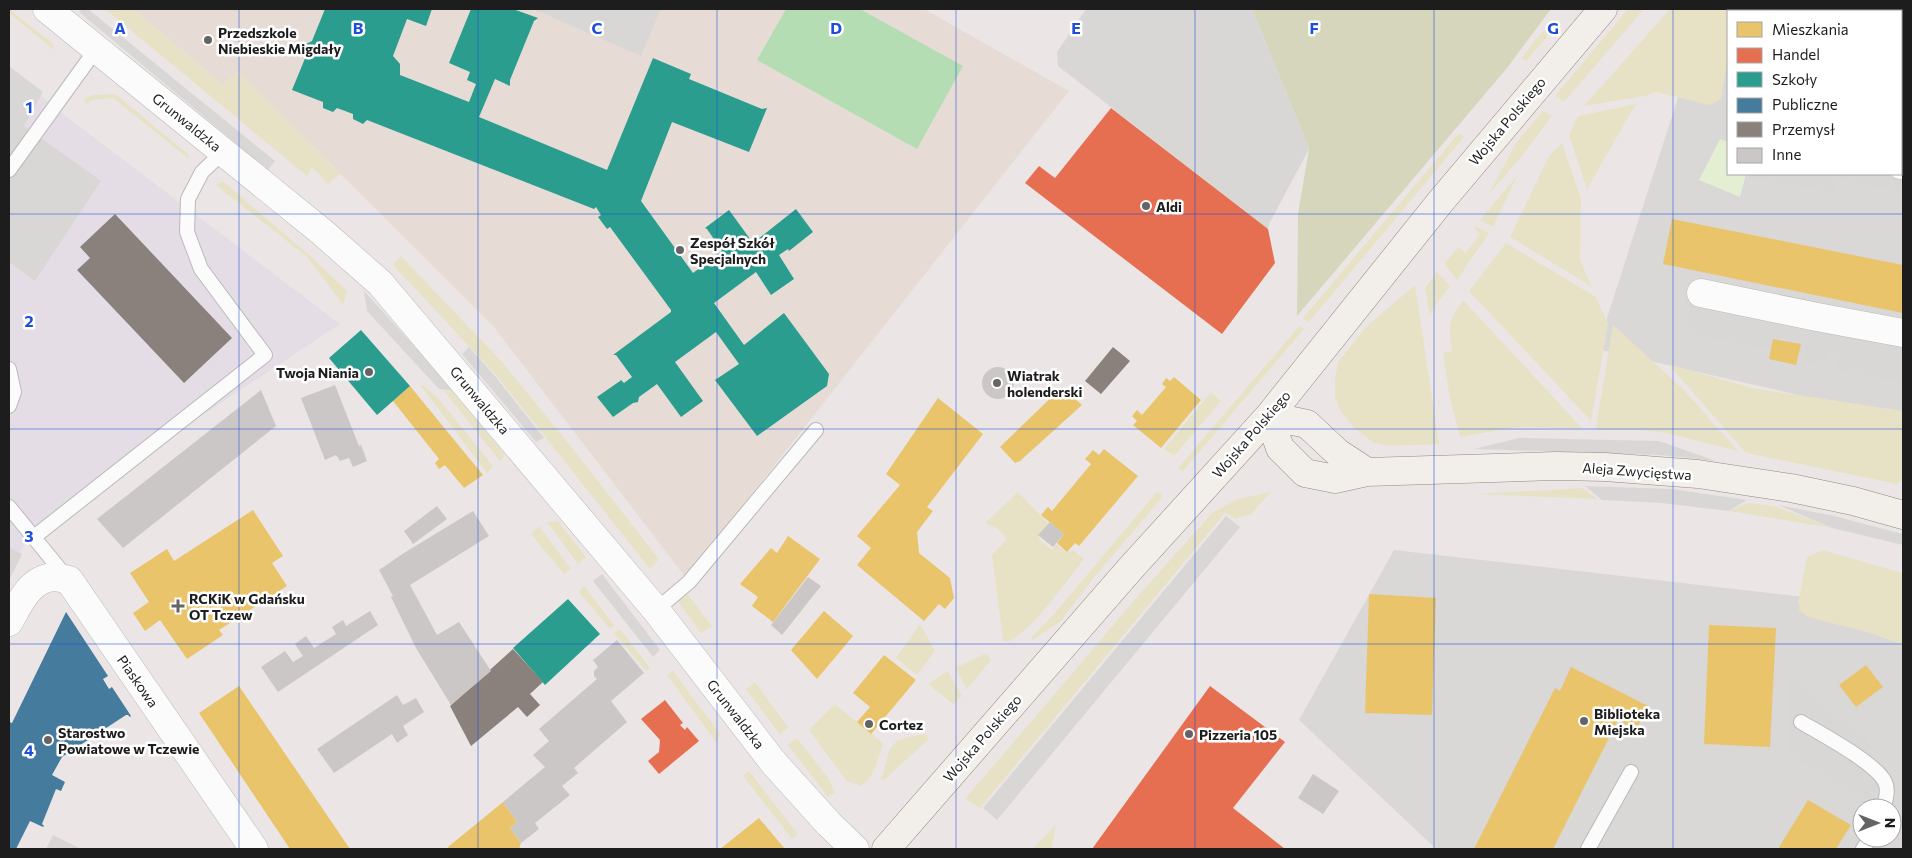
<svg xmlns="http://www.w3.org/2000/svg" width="1912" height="858" viewBox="0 0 1912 858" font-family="Commissioner,sans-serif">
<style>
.residential{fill:#dad7d7;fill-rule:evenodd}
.industrial{fill:#e4dde6}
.education{fill:#e7dcd5}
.grass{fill:#e7e2c6}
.forest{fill:#d6d6bd}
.park{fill:#e3eed3}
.pitch{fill:#b5ddb3}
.parking{fill:#d9d7d6}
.homes{fill:#e9c46a}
.shops{fill:#e76f51}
.schools{fill:#2a9d8f}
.public{fill:#457b9d}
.industry{fill:#8a817c}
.building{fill:#ccc7c7}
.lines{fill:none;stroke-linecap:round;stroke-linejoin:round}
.lane-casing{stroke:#bbb9b8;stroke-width:16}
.street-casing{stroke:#bbb9b8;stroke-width:29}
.secondary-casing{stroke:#93887f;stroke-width:29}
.lane{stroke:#fcfbfb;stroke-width:14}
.street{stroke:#fcfbfb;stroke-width:28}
.secondary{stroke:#f2eeea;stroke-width:28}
.grid{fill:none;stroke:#1d4ed8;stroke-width:1;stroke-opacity:0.55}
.poi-dot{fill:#656363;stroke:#fff;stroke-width:2}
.labels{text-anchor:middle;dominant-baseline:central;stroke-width:5;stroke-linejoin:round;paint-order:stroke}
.poi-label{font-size:14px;font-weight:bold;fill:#1d1d1d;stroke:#fff;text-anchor:start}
.street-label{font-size:14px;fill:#1d1d1d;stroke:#fff}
.grid-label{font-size:16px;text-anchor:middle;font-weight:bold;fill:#1d4ed8;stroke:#fff;stroke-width:5;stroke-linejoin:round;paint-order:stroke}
</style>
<rect width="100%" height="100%" fill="#ebe6e5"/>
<path class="residential" d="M1724,9H1903V419L1597,349L1695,45ZM1728,11H1901V174H1728Z
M1394,550L1840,601L1903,618V849H1433L1434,847L1299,720ZM1862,808H1892V838H1862Z"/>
<path class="industrial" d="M9,68L55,108L340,324L71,502L30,532L9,575Z"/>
<path class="education" d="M133,9H924L1069,91L686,578L493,326L238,72L223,85Z"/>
<path class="grass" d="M9,9L52,43L54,50L9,13Z
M105,9H133L223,85L238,72L340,174L328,184L312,167L307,176Z
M1628,9H1644L1564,102L1555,96Z
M1670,9H1785L1781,11H1728V55L1721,99L1710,105L1656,92L1645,96L1584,106Z
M1555,18C1551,37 1539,46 1526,61L1521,59L1532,44Z
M115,94L188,154L189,159L113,98L92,100L87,104L84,99L93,95Z
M1636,104L1587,189L1569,135L1578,116Z
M1543,111L1552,116L1522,156L1488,195L1516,143Z
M1459,133L1464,137L1308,323L1303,318Z
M1562,143L1581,199L1580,260L1592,287L1510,237L1549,156Z
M1517,176L1493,227L1480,220Z
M223,181L309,255L347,291L343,305L307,257L216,185Z
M1475,226L1489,233L1457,280L1444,264L1458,247L1466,253L1480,234L1474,228Z
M1506,243L1596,297L1608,324L1591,421L1469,291Z
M401,256L503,363L569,444L659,559L650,569L496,375L393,265Z
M1437,272L1450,286L1433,308L1430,317L1425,288Z
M1415,285L1439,444L1389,446L1374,443L1352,426L1340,410L1335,398V380L1338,362L1365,328Z
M1463,300L1582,428L1517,427L1460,437L1450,399L1443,353L1452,351C1448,325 1448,321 1463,300Z
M1300,325L1304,329L1183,471L1178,468Z
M1613,325L1684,390L1738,451L1667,433L1640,430H1598L1596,426Z
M1668,364L1752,388L1903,411V480L1897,484L1746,453Z
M423,385L438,398L493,466L487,473L421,386Z
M444,391L453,392L505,455L500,461Z
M1211,392L1221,401L1174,456L1164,449Z
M1582,488L1598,499L1473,494Z
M1018,492L1048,523L1038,538L1052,550L1056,544L1067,553L1073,550L1084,559C1065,582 1032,633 1006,642L1003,640L992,555L1007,539L998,529L985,523Z
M1271,492L1251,514L1236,519L1225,513L980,808L965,799L1138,596L1212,513L1238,499Z
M1156,493H1160L1162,496L1160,500L1095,576L1061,621L1033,640L1031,638L1055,613Z
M1748,503L1774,506L1832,528L1729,511Z
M558,521L586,557L578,564L547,522Z
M539,526L571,569L564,574L531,534Z
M1822,550L1903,573V645L1871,633L1808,617L1799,610L1800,605L1798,603L1807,557Z
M584,586L614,625L610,629L579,592Z
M685,591L712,626L701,633L676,599Z
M920,624L935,651L917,675L896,658Z
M620,629L650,668L646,671L614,633Z
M987,653L991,660L967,689L955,668Z
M673,671L720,734L716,742L667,675Z
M948,671L962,696L953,704L928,684Z
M755,682L788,727L780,735L746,689Z
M835,704L883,743C878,758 875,779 860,786L846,780L809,730Z
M926,734L929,739L884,780H881C893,743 884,741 926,734Z
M797,738L828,778L835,792L828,797L788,745Z
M749,771L798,834L792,839L743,776Z
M1056,824L1052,849H1033Z"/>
<path class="forest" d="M1252,9H1551L1507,68L1297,316L1298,214L1309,149Z"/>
<path class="park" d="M1720,139L1728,142V174H1746L1740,197L1699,180Z"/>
<path class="pitch" d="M786,9H860L963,66L917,149L757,60Z"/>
<path class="parking" d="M82,9H88L275,161L268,170L79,12Z
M533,9H661L641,56Z
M1086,9H1252L1309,149L1269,224L1268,229L1058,66L1057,52Z
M1869,9H1903V39L1901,38V11H1869Z
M9,66L43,92L24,126L101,181L35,281L9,262Z
M1903,173V192L1838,180L1834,193L1749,178L1750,174Z
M364,291L455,391L439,389L367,311Z
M1691,301L1903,339V383L1837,371L1839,354L1828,352L1825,367L1802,363L1806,341L1772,336L1769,349L1685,334Z
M469,347L495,376L544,438L536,442L462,354Z
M1519,438L1659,441L1716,461L1659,455L1474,449Z
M1585,486L1672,489L1747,500L1729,511L1661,503L1602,500Z
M1778,505L1830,515L1903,534V545L1832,528Z
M1226,516L1240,527L997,820L983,808Z
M9,547L22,554L9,581Z
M602,574L660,650L653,657L593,581Z
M1790,674L1869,739L1878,787L1867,804L1787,753Z
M53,835L81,849H46Z"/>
<path class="homes" d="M1901,96H1903V139H1901Z
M1672,219L1903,265V313L1663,264Z
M1773,339L1801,344L1796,365L1769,359Z
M1174,377L1201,400L1161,448L1133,425L1137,421L1132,416L1137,410L1142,415L1166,387L1162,384L1166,378L1170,381Z
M410,386L455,441L483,475L464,488L445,465L439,469L435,463L439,459L393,401Z
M1062,387L1082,405L1020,461L1015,463L1000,447Z
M938,398L983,434L927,507L933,511L917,532L919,553L950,578L954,598L945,609L939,604L924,621L857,565L871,548L857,536L900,485L886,474Z
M1104,449L1138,476L1079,546L1075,543L1067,552L1057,543L1064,534L1041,515L1048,507L1052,511L1091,464L1085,459L1093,450L1099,455Z
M253,510L283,556L272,563L287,586L219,630L223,635L187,659L160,620L145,631L133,613L149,602L130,573L167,549L174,561Z
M788,536L820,559L773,622L752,606L758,597L740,584L771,548L777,553Z
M1369,594L1436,598L1432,715L1365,713Z
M824,611L853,636L817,679L791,650Z
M1709,625L1776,628L1770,747L1704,744Z
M884,655L916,680L871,734L857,722L870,707L853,693Z
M1866,665L1883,687L1856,707L1839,685Z
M1571,667L1648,706L1636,730L1618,720L1553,849H1474L1555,688L1560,691Z
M239,686L350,849H290L199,713Z
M1808,800L1851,825L1836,849H1778Z
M503,802L517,822L510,828L521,843L519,849H450L448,847Z
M759,818L785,849H720Z"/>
<path class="shops" d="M1111,108L1268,229L1275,263L1222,334L1025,183L1039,166L1055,178Z
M1210,686L1285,742L1233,808L1285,849H1092Z
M665,700L683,723L680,725L685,730L687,727L699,741L659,774L648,761L659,752L660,740L641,719Z"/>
<path class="schools" d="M325,9H432L426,26L407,19L393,56L400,64V75L469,102L476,84L467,80L470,72L449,63L471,9H513L538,18L534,21L510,80V86L495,79L479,117L607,170L653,58L691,74L689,79L762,109L767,108L749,152L672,122L641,201L693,273L722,251L707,229L705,228L729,210L753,243L796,209L813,232L789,251L788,249L779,255L794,279L771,295L756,272L714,303L744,345L784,313L829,374L827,386L757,436L715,380L739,364L716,332L675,362L703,401L681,417L657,384L639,397L638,402L633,403L613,417L597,397L620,381L621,380L624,383L632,377L616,355H613L671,312V310L610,227L607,229L598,217L601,215L596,207L594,209L367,120L363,124L353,119V114L337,108L333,112L323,108V102L292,90L306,56L302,46L312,41Z
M361,330L410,386L377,415L329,358Z
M568,599L600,634L545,685L513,648Z"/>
<path class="public" d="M66,612L108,676L103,679L109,689L112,687L131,716L130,717L128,715H126L62,757L52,775L65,782L61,791L56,789L42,824L44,826L43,827L30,821L16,849H9V722L12,723Z"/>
<path class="industry" d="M115,214L232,338L184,383L77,270L90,258L80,247Z
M1113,347L1130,361L1101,394L1085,381Z
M513,649L543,682L530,694L540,705L527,717L518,707L471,746L450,706Z"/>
<path class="building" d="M982 383a16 16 0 1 1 32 0a16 16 0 1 1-32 0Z
M335,385L359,446L361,445L367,461L353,467L349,458L340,461L336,455L325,460L301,398Z
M261,390L276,426L123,548L97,519Z
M437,506L447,519L413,544L404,531Z
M473,511L489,536L410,585L437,635L459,622L491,671L451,705L416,648L391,597L393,596L379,570L404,553Z
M1050,522L1064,534L1053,547L1038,535Z
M808,577L821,586L782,635L771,625Z
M370,611L378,625L278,692L261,667L285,651L293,662L303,656L295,644L306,636L314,648L336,634L332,627L343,620L346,626Z
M617,640L644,673L611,701L627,722L574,768L578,773L562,786L570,795L535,823L539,829L521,843L510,828L517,822L503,802L545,767L533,755L549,741L539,729L597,679L594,676V671L598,667L593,660Z
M397,695L403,705L416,698L424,712L403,726L408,735L397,743L392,734L334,773L317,749Z
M1313,774L1339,791L1323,814L1298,798Z"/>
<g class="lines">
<g class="lane-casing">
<path id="lane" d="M9,170L97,48
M9,369L14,392L9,406
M9,507L67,578
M34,537L265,355L201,269L187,232L188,199L202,172L223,152
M656,610L689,582L816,430
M1801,722C1821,734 1876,763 1885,782C1889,790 1886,800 1883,808
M1588,849L1631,772
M1863,849L1870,838"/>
</g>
<g class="street-casing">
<path id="street" d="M47,9L322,232L380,283L656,610L773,762L829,824L855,849
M1901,165H1903
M1701,293L1817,317L1903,333
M9,622C19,604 30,578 54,577C58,577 65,579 69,580L254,849"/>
</g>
<g class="secondary-casing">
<path id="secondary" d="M1269,416L1280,448L1305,473L1335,479L1367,472L1556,466L1605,467L1698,474L1791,488L1853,501L1903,515
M1269,416L1307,424L1338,453L1367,472
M886,849L1130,569L1269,416L1441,201L1603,9"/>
</g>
<use href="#lane" class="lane"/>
<use href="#street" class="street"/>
<use href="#secondary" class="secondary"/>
</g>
<path class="grid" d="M239,9V849M478,9V849M717,9V849M956,9V849M1195,9V849M1434,9V849M1673,9V849M9,214H1903M9,429H1903M9,644H1903"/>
<g class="poi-dot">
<circle cx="208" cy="40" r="5"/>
<circle cx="1146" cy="206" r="5"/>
<circle cx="680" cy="250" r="5"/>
<circle cx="369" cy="372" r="5"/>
<circle cx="997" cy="383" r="5"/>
<path d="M175.5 598.5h5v5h5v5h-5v5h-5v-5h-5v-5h5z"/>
<circle cx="1584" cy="721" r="5"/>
<circle cx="869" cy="724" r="5"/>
<circle cx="1189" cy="734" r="5"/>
<circle cx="48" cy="740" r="5"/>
</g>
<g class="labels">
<g class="poi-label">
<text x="218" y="32">Przedszkole<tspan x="218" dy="16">Niebieskie Migdały</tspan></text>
<text x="1156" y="206">Aldi</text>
<text x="690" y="242">Zespół Szkół<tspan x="690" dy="16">Specjalnych</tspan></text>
<text x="359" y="372" text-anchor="end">Twoja Niania</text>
<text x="1007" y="375">Wiatrak<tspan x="1007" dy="16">holenderski</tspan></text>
<text x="189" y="598">RCKiK w Gdańsku<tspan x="189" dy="16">OT Tczew</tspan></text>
<text x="1594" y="713">Biblioteka<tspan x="1594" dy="16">Miejska</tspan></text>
<text x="879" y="724">Cortez</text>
<text x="58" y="732">Starostwo<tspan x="58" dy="16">Powiatowe w Tczewie</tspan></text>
<text x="1199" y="734">Pizzeria 105</text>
</g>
<g class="street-label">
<text transform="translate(1507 121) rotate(-50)">Wojska Polskiego</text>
<text transform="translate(187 122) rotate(39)">Grunwaldzka</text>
<text transform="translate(480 400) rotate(50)">Grunwaldzka</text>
<text transform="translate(1251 434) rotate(-49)">Wojska Polskiego</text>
<text transform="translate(1637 471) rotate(4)">Aleja Zwycięstwa</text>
<text transform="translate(138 681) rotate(55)">Piaskowa</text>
<text transform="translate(736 714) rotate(52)">Grunwaldzka</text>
<text transform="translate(982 738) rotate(-49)">Wojska Polskiego</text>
</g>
</g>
<g class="grid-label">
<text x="120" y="34">A</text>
<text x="358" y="34">B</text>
<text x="597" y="34">C</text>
<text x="836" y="34">D</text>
<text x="1076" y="34">E</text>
<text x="1314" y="34">F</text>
<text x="1553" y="34">G</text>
<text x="29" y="113">1</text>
<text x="29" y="327">2</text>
<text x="29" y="542">3</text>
<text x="29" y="756">4</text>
</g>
<rect width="1912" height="858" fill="none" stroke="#1d1d1d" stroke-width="20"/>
<rect x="1727" y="10" width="175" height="165" fill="#ffffff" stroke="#a5a5a5"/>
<rect x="1737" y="22" width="25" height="15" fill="#e9c46a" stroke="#a5a5a5"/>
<text x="1772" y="35" font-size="15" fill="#1d1d1d">Mieszkania</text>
<rect x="1737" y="48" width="25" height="15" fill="#e76f51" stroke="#a5a5a5"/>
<text x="1772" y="60" font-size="15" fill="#1d1d1d">Handel</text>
<rect x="1737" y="72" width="25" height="15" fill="#2a9d8f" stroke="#a5a5a5"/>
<text x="1772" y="85" font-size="15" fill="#1d1d1d">Szkoły</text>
<rect x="1737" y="98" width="25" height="15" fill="#457b9d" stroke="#a5a5a5"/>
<text x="1772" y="110" font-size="15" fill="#1d1d1d">Publiczne</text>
<rect x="1737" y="122" width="25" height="15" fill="#8a817c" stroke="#a5a5a5"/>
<text x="1772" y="135" font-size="15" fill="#1d1d1d">Przemysł</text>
<rect x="1737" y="148" width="25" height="15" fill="#ccc7c7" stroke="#a5a5a5"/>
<text x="1772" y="160" font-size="15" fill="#1d1d1d">Inne</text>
<g transform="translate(1877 823) rotate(90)"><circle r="24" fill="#ffffff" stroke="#a5a5a5"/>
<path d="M0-4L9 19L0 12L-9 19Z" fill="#656363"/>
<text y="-8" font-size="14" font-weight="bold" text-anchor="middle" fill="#1d1d1d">N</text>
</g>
</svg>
